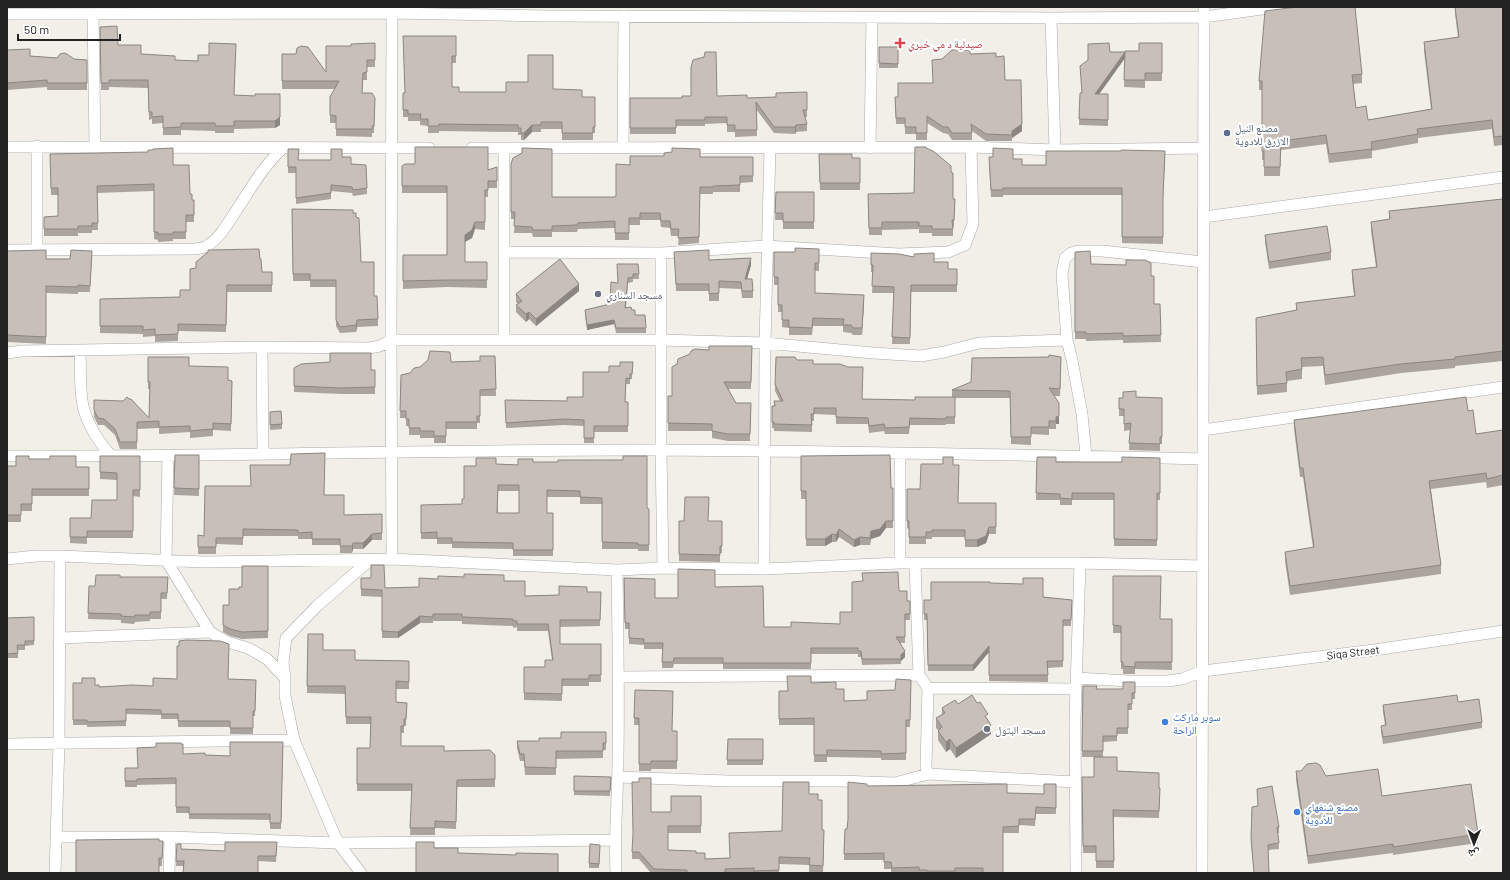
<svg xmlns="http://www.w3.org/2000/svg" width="1510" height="880" viewBox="0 0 1510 880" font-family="Barlow,'Noto Naskh Arabic',sans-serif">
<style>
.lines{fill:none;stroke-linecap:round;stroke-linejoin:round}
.minor-casing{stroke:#a9a9a9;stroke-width:12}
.minor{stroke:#fff;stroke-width:11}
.wall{fill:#aba49e;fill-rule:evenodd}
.shaded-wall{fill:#8b8681}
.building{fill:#c7bfb8;stroke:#8b8681;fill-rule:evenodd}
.health-dot{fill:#e0444e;stroke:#fff;stroke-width:1.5}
.service-dot{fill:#5c6f8a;stroke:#fff;stroke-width:1.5}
.worship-dot{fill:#6b7280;stroke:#fff;stroke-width:1.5}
.shop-dot{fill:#3f7fe0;stroke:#fff;stroke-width:1.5}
.labels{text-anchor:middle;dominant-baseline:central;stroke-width:4;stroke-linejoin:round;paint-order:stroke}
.health-label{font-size:11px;fill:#be3a42;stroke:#fff;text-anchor:start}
.service-label{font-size:11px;fill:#4e5e75;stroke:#fff;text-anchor:start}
.worship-label{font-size:11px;fill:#5b616d;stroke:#fff;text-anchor:start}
.street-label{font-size:11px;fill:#222;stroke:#fff}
.shop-label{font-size:11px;fill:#366cbe;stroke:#fff;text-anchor:start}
</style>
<rect width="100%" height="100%" fill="#f2efe9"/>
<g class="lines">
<g class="minor-casing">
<path id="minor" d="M7,14L392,13L546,16L1051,18L1204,17L1278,7
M93,14L95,146
M1051,18L1055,150
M37,146V249
M7,147L429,148
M472,148L971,147L1055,150L1204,148
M504,148V252
M623,148L624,16
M870,148L872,17
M1204,217L1503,177
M7,250L195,249C199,248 204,248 207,246C220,238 228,223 236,211C251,188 264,165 284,147
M661,253V450L663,568
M504,340V252L661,253L766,246L899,254L948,252L965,245L973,224L971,147
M262,347L263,453
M80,351C81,368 79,394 84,410C89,428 100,443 111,456
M7,353L22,351L262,347L369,348L380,346L391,340H660L765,343L873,353L921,356L944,352L979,343L1067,340
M1203,430L1503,387
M900,453V563
M7,456C225,457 444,449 662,450C842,451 1023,455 1203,459
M168,456L166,560L210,632L227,642L248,648L267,659L285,678
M1086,456L1082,414L1072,360L1067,340L1062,274L1065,258L1071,253L1078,251H1103L1203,262
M7,559L36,556H60L204,562L392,559L617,570L663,568L764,569L900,563H1080L1203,566
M392,559L391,340L392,13
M915,564L919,675L928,688L926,768L928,774
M764,569L765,343L770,148
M61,638L210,632
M620,677L919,675
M1076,678L1129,681H1168L1182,679L1203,671L1374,650L1503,631
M928,688L1076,689
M7,744L294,740
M618,777L728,781H839L895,783L928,774L1075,782
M57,837H170L338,843L614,840
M55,873L59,743L60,556
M169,873L170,837
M361,873L338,843L294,740L285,696V678L283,663L286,638L317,606L370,560
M616,873C614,834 618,796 618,757C619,694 618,633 617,570
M1076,873L1075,720L1080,563
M1202,873L1204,7"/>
</g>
<use href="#minor" class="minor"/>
</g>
<path class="wall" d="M1455,7H1503V145L1494,146L1492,129L1418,138V143L1372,151V158L1329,163L1326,144L1281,150L1280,176H1264V160H1262V90H1259V81L1362,74V83L1353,84L1356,108L1368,120L1431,109L1424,51V42L1458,37L1455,14Z
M100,27L118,45L141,54L175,60L234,95L255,96L280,125L275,128L234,129V133H215V131L181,130V135H163V123L152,124V119L149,120L148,88L109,87V90H101Z
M456,36V63H452V87L459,92H506L553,89L582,97H595V133H593V140H562V129H541V132H532L524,140H521V135H518V132L439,131V133H428V126L420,125V121H408V117H403V93H404Z
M375,43V67H367V80H363L362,93L375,98L374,133H372V137L336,136V123H330V97L335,89H282V54L326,72L351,46Z
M1162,43V81H1145V88L1124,87L1125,51H1139Z
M879,47H898V68H879Z
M7,50L30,56L74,59L87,60V90H47V87L7,90Z
M1110,52L1125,58L1099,94H1108V126L1079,125L1080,93H1082L1080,66Z
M970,54L996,57L1005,80L1022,131L1012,138V141H986L972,131V140H952L948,134L943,133L927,123V140H916V134H905V124H896L895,97H898L933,83L942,59Z
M807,92V117H805L807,124V131L796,132L795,134L774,133L756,109L757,136L735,137V132H727V123L705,124V126H676V134H630V98H682L717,96L747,98L776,97Z
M926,148L953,199H955L954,227H953V236H932V233H919V229L882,230V235H869L868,194L914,193Z
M288,149L299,160H331L342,157L351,164L366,165L367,194L353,196L352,193L331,191V199L296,204V173H288Z
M50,154L173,165L190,194L192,200H194V222H186V239H173V241L158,242V240L154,239V191L97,193L98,230H92V233H78V236H44V217L58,216V195H51Z
M819,154L852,158H860V190H820Z
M700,157H753V182L740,183V192H713V194H700L699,243L678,245L679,236H671L670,228L661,227L660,220H640V225H629V240H615V228L578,229L577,232H552V237H533L532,233H514L515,219H511V164L552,197H614L616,196L630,165Z
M1165,158L1163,201V244L1122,243V195H1003V197H991L989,163L1013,159L1022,165H1046Z
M415,164L488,170L497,167V188H488V197H485V230L475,229L472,238L465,242V262H487V288L447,287L403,289V255H447V193H402V166Z
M776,192H814V229H783V220H775Z
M1503,197V361L1455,366V368L1401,373L1325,385L1323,366L1302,367V379L1287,381V392L1257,395L1256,318L1296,310V303L1354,296L1352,279V270L1376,267L1371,231V222L1389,219V211L1502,199Z
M292,209L353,213L356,217L361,262L374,296L378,319V326L357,327L356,332L340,333L336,326V287H310V281H293Z
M1265,235L1331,252V260L1269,269L1265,242Z
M819,249V271H815V293L864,302L862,335H853L851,333L843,332V326H813L812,335H789V328L782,327V312H778V285H774V252H795Z
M674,252L709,260L751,265L747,279L753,291V298H742L741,289L719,288V301H709V291H676Z
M1075,252L1091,264L1151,276L1154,304H1160L1161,342L1123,343V340L1086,341V339H1075Z
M871,253L934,262L948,269H957V292H911L910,344H892L894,293H872L873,272H871Z
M92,257L90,292H78V294L46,293V344L7,342V274L70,259Z
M260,259L262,272H272V292H227L226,332L178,331V341L155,342V336L143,337V334L100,333V299L180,297L190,290L196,268Z
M638,264L639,279H633V282L628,283L626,308L635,315L646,328V333H616L614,324L587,330L585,315V310L610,304L618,283Z
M579,291L536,326L529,319L526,322L516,312V305L518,304L516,302V294Z
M752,346L751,389H728L736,403H751L750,441H728L712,438V431H668V396H672L709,350Z
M495,356L496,396H480V423H477V429H446V443H434V438H420V435H409V426H406V418H400L401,375L410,373L451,362L480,361Z
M148,357L189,366L228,380L232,381L231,431L213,430V436L190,438V432L159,434V428L137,429V449H120L115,435L104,425H98L94,417V400L149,418L150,389H148Z
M1061,357L1060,396H1054L1059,424H1056V429H1049V435L1031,434V445L1011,444L1010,398H955V424H946V425H910L909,434H885L884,431L869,433L868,424H836V415L814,414V421H812V432L774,431V428H772V406H774V401H780L775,391V384L797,360L813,364L863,399L915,400L952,397V390Z
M633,362L632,379H630V384H626L625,402H628V432H594V443H584V426L564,425L506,428L505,400L567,401L583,397L609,372L620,366Z
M294,368L375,370V394H342L294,392Z
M1136,397L1162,398V444H1160V451L1129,450L1130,430L1124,431V416H1119V398Z
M1468,411L1476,434L1503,430V485L1487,488L1486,482L1431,489L1441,565V574L1290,595L1285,561V552L1313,548L1303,477H1300L1294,429V420Z
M270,412L282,424V429L270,430Z
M175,455H199V496L174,495Z
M100,456H140V497L133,496V538H87V544L70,543V518H91L117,500V480L100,479Z
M801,456L891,488H893V528H886L880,536L871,539L870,545H860L854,547L839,537L836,542H832L825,546H806V499H801Z
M1037,457L1056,462H1122L1160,458V500H1157V546H1114V500H1072V505H1060V500H1036Z
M29,459L76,467H89V496H32V511H21V522H7V466H16Z
M533,462L647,508L649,509V551H638V549H602V504H580V497H547V513H553V556H513V549L452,548V544H437V539H421V505L462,504L464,499L476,466L496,464L518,465ZM498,491H519V513H498Z
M953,464L958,503H996V534H989L986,543L977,547H965V537H932V539H926V544H909V529L907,528V489H920Z
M324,495L344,515L382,514V540H372L363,549H353L352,553H340V545H312V539H298V536H243V545L216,544V554H198V535L204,536Z
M709,504L708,521H722V553H720V562L679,561V521H684Z
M268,566V638L242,639L230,636L223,632V605H229L239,589Z
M1113,576L1160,619H1172V670L1135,669V674H1123V669H1121V633H1113Z
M120,577H168L167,599H161V619H150V621L135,622L134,624L121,623V620L88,619L89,586H95Z
M361,578L385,588L419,587L504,581L525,596L559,595L587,592H601L600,626L560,627V644H601V682H589V686H562V701L524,700V667H545L552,660L548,631H517V627L513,628V626L462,624V621H433V623H420L398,638H382V597L361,596Z
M624,578L655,598H678L715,587L764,627H791L840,624L852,612L899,591L907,601H910V620H905V643H900L905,657L901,661V664L862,665L861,657H858V654H811V669H723V664H674L673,668H662V649H644V645L629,644V629H625Z
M990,583L1043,597L1072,600L1071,626H1063V667L1048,668V682L989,681V652L973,671H928L927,620H924V600H931Z
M34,617V645L25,646V650H18V658H7V618Z
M308,634L323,650L355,660L409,661V689H396V702L407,703L406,726H404V733H401V746L444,751L495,755V787H457L456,829L435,828V835H410L412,791H357V748H370L371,724H346L345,694L307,693Z
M228,679L256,680L255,716H253V734H230V727H178V719H161V715L126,714V726L87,727V725H73V683L95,685L99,687L153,686Z
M911,680L910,727H906V760H881V758L827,757V762H814V725H779V691H787L811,683L836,689L844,701L867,700L895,690Z
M1135,682V699H1132V710H1128V734H1117V741L1103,742V757L1117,771L1160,788L1159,818L1114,817V868H1096V853H1083L1082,777H1094V757H1082L1083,686L1096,689H1123Z
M635,690L672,731H677V769H651V771H639V725H634Z
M1458,702L1482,722V728L1383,744L1381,732V726L1385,725L1383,712V705Z
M958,704L988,719L991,734L956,758L950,749L946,752L938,740V730L936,728V718L942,714V708Z
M606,732V750H603V758L556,759V775H525L524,761H520L517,748V741H539Z
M728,739H763V765H727Z
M283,742L281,829H270V820L189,819V813H176V784L137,785V787H125V768H137L183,754L205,755L230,756Z
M1296,771L1326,776L1382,796L1478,834V843L1393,855V853L1308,864L1296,780Z
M574,776L611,777L610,796L574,795Z
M1056,784V814H1036L1035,826L1019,825V833H1003V873H891V869H884V860H844L845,829H847L867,786L1007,793L1044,794Z
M809,794L818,800L822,830H824L823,873L809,872V865L779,864V873H651L639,859H632V852L671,812L701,796V833H668V850L696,853L705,859L730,858L782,831Z
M1252,807L1279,827V833H1278L1279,849L1268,850L1269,873H1254L1251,844Z
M159,841H163L162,866H159Z
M277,842L276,862L258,861L184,866H176L177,844L181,849L225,851Z
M600,850L599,868H589V863Z"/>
<path class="shaded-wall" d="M1125,52V58L1095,100V94Z
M280,94V125L275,128V121Z
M1022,124V131L1012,138V131Z
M532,125V132L524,140V133Z
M796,125V132L795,134V127Z
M475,222V229L472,238L465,242V235Z
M751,258V265L745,286V279Z
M579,284V291L536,326V319Z
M864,295V302L862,335V328Z
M529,312V319L526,322V314Z
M357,320V327L356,332V325Z
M614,320V324L587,330V325Z
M1059,416V424H1056V417Z
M886,521V528L880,536L871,539L870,545L871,531Z
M989,527V534L986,543L977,547V540Z
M839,529V537L836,542V535Z
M372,534V540L363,549V543Z
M832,534V542L825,546V539Z
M860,537V545L854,547V540Z
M353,543V549L352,553V546Z
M420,616V623L398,638V632Z
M989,646V652L973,671V665Z
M905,651V657L901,661V655Z
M991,725V734L956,758V748Z
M950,739V749L946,752V742Z"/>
<path class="building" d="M1297,7H1355L1362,74L1352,75L1356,108L1366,106L1368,120L1432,109L1424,42L1459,37L1455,7H1503V136L1494,137L1492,120L1417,129L1418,134L1371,142L1372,149L1329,154L1326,135L1281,141L1280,167H1264V151H1262V81H1259L1265,11Z
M117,26L118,45H141V54L175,56V60L198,61V55H209V43L236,44L234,95L255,96V94H280V117L275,121H234V126H215V123H181V127L163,128V116L152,117V112H149L148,80H109V83H101L100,27Z
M403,36H456V56H452V87H459V92H506V82H528V55H553V89L582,90V97H595V127H593V133H562V122H541V125H532L524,133H521V128H518V125L439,124V126H428V119H420L421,114H408V110H403V93H405Z
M375,43V60H367V72L363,73L362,93H372L375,98L374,126H372V129H336V116L330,115V97L339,81H282V54H296L297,48L301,46L308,47L326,72V46H351V44Z
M1109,43L1110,52H1125L1095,94H1108V120L1079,119L1080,93H1082L1080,66L1088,60V44Z
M1139,43H1162V73H1145V80H1124L1125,51H1139Z
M879,47H898V64L879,63Z
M30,49V56L57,58L60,54L64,53L67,54L74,59L87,60V83H47V80L7,83V50Z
M952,50H970V54L996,53V57L1004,56L1005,80H1021L1022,124L1012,131V135L986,134L971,124L972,133H952L948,127H943L927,116V133H916V127H905V118H896L895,97H898V83H933L932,60L942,59Z
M705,52H716L717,96L747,95V98L776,97V93L807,92V110H803L807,124L796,125L795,127H774L756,102L757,130H735V125H727V117H705V120H676V128H630V98H682V96H691V67L693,60L704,57Z
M415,147H488V170L497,167V181H488V190H485V222H475L472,230L465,235V262H487V280H447L403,281V255H447V186H402V166L405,164H415Z
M915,147H926V148L933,151L951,166V172L953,173V199H955L954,220H952L953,229H932V226H919V222H882V228H869L868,194L914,193Z
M173,148V165H189L190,194H192V200H194V215H186V232H173V234H158V232H154V184L97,186L98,223H92V226H78V229H44V217L58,216V188H51L50,154L148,152V150H153V149Z
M522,148L552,149V197H614L616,196V164L630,165V156H664V153L672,152V148L700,149V157H753V176H740V185L713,186V187H700L699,237L678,238L679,229H671L670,221H661L660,213H640V218H629V233H615V221L578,223L577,225L552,226V230H533L532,227L514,226L515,212H511V164L513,158L522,153Z
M993,148L1013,149V159H1022V165H1046V151H1121V150L1165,151L1163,196V237H1122V188H1003V190H991L989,157H993Z
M288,149H299L298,160H331V149H342V157H351V164L366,165L367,188L353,190L352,187L331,185V193L296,198V167H288Z
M819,154H852V158H860V183H820Z
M776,192H814V222H783V213H775Z
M1502,197H1503V351L1455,357V359L1401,364L1325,375L1323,357L1301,358L1302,369L1286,372L1287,383L1257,386L1256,318L1297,310L1296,303L1355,296L1352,270L1377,267L1371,222L1390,219L1389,211L1503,199Z
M292,209L353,210V213H356V217L359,218L361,262H374V296H377L378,319L357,320L356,325L340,327L336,320V280H310V274H293Z
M1327,226L1331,252L1269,262L1265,235Z
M795,248L819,249V263H815V293L864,295L862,328H853L851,325H843L844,319L813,318L812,328L789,327V320H782V305H778V277H774V252H795Z
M259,249L260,259H261L262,272H272V285H227L226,325L178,324V334L155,335V329L143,330V326H100V299L180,297V290H190V269L196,268V262L208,252V250Z
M46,250V259H70L71,250L92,251L90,286L78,285V287L46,286V337L7,335V251Z
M709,250V260L751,258L745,279H752L753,291H742L741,282L719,281V293L709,294V284H676L674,252Z
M1090,251L1091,264L1126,265V260H1145L1151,263V276H1154V304H1160L1161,335L1123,336V333L1086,334V332H1075V252Z
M871,253L899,254L914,257V254L934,253V262H948V269H957V285H911L910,338L892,337L894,287L872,286L873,265H871Z
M560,259L579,284L536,319L529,312L526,314L516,305L522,301L516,294Z
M617,264H638L639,274H633V277L628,278L625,308L631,307L632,310H635V315H645L646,328H616L614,320L587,325L585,310L610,304L611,282L618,283Z
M709,346H752L751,382H724L736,403H751L750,434H728L712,431V424L668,423V396H672V367L677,364L678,359L690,354L691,351L695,349L709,350Z
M430,351L450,352L451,362L480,361V356H495L496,389L480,390V416H477V422H446V436H434V431H420V428H409V419H406V411H400L401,375L410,373L414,368L420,367L428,360Z
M330,353H371V370H375V387L342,388L294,386V368L301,364L330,362Z
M1049,355L1061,357L1060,389L1049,388L1059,403V416L1056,417V421H1049V427H1031V437H1011L1010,391L952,390L971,382L972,358L1049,357Z
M148,357H189V366L228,367V380L232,381L231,424L213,423V429L190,431V426L159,427V421L137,422V442H120L115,429L104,419L98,418L94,410V400L123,401L127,397L129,399H131L149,418L150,382H148Z
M776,357H795L797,360H813V364H840L848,367H863L862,399L915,400V397H955V417H946V419L910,418L909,427L885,428L884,424L869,426L868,418L836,417V408H814V414H811L812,425L774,424V422H772V406H775L774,401H783L775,384Z
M620,362H633L632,374H630V379L626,378L625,402H628V426H594V438H584V420L564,419L506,423L505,400L567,401V397H583V372H609V366H620Z
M1136,391V397L1162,398V437H1160V444L1129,443L1131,423L1124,424V409H1119V398H1123V392Z
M1466,397L1468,411L1473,410L1476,434L1503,430V475L1487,479L1486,473L1429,481L1441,565L1290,586L1285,552L1314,547L1303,468H1300L1294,420Z
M281,411L282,424L270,425V412Z
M325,453L324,495H344V515L382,514V533L372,534L363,543H353L352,546H340V539H312V532L298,533V530L243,529V538H216V547H198V535L204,536L205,486H251L250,465H290L291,454Z
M175,455H199V489L174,488Z
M890,455L891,488H893V521H886L880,529L871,531L870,538L860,537L854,540L839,529L836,535L832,534L825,539H806V491H801V456Z
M16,456H29V459H50V456H76V467H89V489H32V504H21V515H7V466H16Z
M100,456H140V490H133V531H87V537H70V518H91L92,500H117V473L100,472Z
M623,456H647V508L649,509V545H638V543L602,542V498L580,497V491L547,490V513H553V550H513V543L452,542V538H437V532L421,533V505L462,504V499H464V466H476V458H496V464L518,465V459H533V462H558V460H623ZM498,485H519V513H497Z
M943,457H953V465H959L958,503H996V527H989L986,536L977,540H965V530H932V532H926V537H909V521H907V489H920L921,464H943Z
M1037,457H1056V462H1122V457L1160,458V493H1157V540L1114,539V493H1072V499L1060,498V494L1036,493Z
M685,497H709L708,521H722V546H720V555L679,554V521H684Z
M371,565H384L385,588L419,587V578L438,579V576L464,577V574L504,575V581H525V596L559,595V586L587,587V592H601L600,620H560V644H601V675H589V679H562V694L524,693V667H545V660H553L548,624H517V621H513V619L462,617V614H433V617L420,616L398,632L382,631V590L361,589V578H371Z
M242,566H268V631L242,632L230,629L223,625V605H229V589H239V587H242Z
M678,569L715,570V587L763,586L764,627H791V622L840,624V612H852V582L863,581L862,573L898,572L899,591H907V601H910V614H905V637H896L905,651L901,655V659H862L861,651H858V648H811V663H723V658H674L673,662H662L663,643H644V639L629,638V623H625L624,578L655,579V598H678Z
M96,575H120V577H168L167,593H161V612H150V615H135L134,617L121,616V614L88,613L89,586H95Z
M1113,576H1161L1160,619H1172V662H1135V667L1123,666V662H1121V626L1113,625Z
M1023,578H1043V597L1072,600L1071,620H1063V661H1047L1048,675H989V646L973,665H928L927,614H924V600H931V582H990V583L1023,584Z
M34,617V641H25V645H17L18,653L7,654V618Z
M308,634H323V650H355V660L409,661V682L396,681V702L407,703L406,719H404V726H401V746H444V751L490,750L495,755V779L457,780L456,822L435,821V828H410L412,784H357V748H370L371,717H346L345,686H307Z
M186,640L220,641L229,644L228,679L256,680L255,711H253V728H230V721H178V714H161V710L126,709V721L87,722V720H73V683H82V678H95V685H99V687L132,685L153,686V678L177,679V646H179V641Z
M787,676H811V683L836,682V689H844V701L867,700V691L895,690L896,679L911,680L910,720H906V753L881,754V751L827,750V755H814V718L779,719V691H788Z
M1123,682H1135V693H1132V704H1128V728H1117V736H1103V751H1082L1083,686H1097L1096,689H1123Z
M635,690L673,691L672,731H677V761H651V764H639V718H634Z
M972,695L977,703L980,702L988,714L985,716L991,725L956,748L950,739L946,742L938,731L942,727L936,718L945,713L942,708L955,700L958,704Z
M1457,695L1458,702L1479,699L1482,722L1383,737L1381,726L1386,725L1383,705Z
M561,732H606V743H603V751H556V768L525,767L524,754H520L517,741H539V738H561Z
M728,739H763V760H727Z
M230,742H283L281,823H270V814H189V807H176V778L137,779V781H125V768H138L137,748L156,747V743H181V744H183V754L205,753V755L230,756Z
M1094,757H1117V771L1159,773V788H1160L1159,811L1113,810L1114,861H1096V846H1083L1082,777H1094Z
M1316,763L1320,765L1326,776L1378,769L1382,796L1471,784L1478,834L1393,847V844L1308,856L1296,771H1301L1307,764Z
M574,776L611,777L610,791H574Z
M639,778H651V812H671V796H701V826H668V850L696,851V853H705V859L730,858L729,833L782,831L783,782H809V794H818V800H822V830H824L823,866L809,865L810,858L779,857V870L754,871V868L725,869V873H687V870L654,869L639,852H632L633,833L632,782H639Z
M848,782L867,784V786L1007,784V793L1044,794V784H1056V808L1036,807L1035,819H1019V826L1003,827V873H983V868H955V871H927V870H919V867L892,868L891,862H884V853L844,854L845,829H847L848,819Z
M1272,786L1279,827H1277L1279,843L1268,845L1269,873H1254L1251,838L1252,807L1258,806L1257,789Z
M159,839V841H163L162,858H159V873H76V840Z
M225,842H277L276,856H258V873H183L184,861H176L177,844H181V849L225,851Z
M416,842H434V848H458V853L516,855V853L558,854V873H416Z
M590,844L600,845L599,864L589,863Z"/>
<path class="health-dot" d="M898 37h4v4h4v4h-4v4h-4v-4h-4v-4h4z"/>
<circle class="service-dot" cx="1227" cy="133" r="4"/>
<g class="worship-dot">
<circle cx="598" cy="294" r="4"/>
<circle cx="987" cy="729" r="4"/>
</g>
<g class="shop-dot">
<circle cx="1165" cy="722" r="4"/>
<circle cx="1297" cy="812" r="4"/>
</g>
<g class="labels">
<g class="health-label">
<text x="908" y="43">صيدلية د مي خيري</text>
</g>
<g class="service-label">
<text x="1235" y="127">مصنع النيل<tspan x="1235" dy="13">الازرق للادوية</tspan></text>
</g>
<g class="worship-label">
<text x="606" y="294">مسجد السناري</text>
<text x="995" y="729">مسجد البتول</text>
</g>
<g class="street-label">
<text transform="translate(1353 652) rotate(-7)">Siqa Street</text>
</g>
<g class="shop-label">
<text x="1173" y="716">سوبر ماركت<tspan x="1173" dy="13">الراحة</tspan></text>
<text x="1305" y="806">مصنع شنغهاي<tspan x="1305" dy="13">للأدوية</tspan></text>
</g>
</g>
<rect width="1510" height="880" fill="none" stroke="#222222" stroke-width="16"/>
<g transform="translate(1474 844) rotate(181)" stroke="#ffffff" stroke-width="3" paint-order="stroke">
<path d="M0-3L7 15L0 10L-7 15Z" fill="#222222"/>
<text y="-6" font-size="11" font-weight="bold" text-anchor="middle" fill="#222222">ش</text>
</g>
<path d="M18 34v6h102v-6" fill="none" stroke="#222222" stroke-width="2"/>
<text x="24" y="34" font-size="12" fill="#222222" stroke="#ffffff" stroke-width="3" paint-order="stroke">50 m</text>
</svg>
